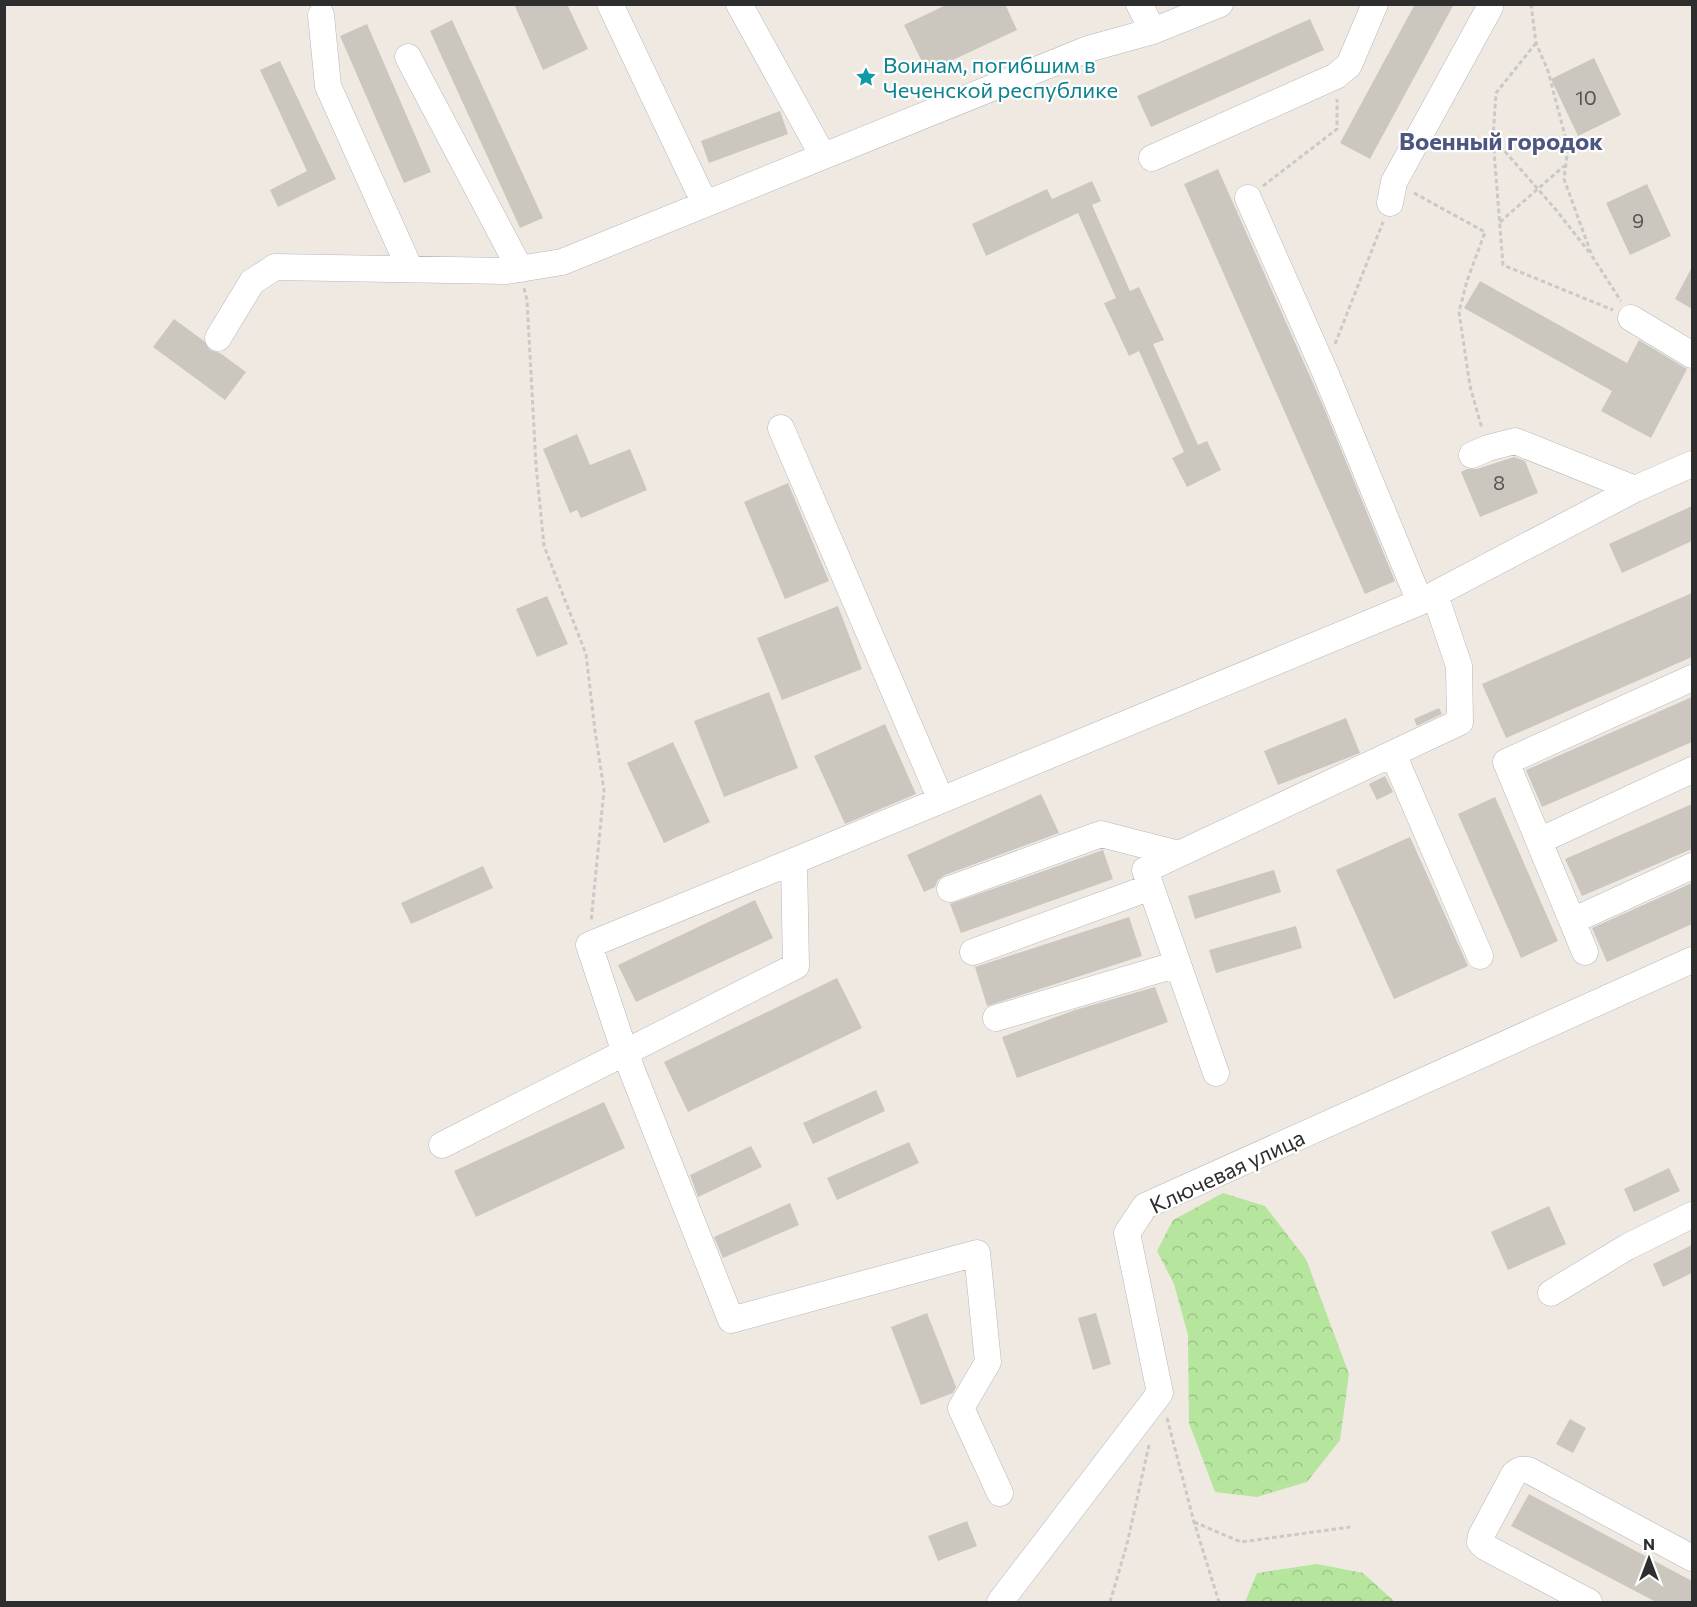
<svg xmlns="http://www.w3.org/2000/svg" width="1697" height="1607" viewBox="0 0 1697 1607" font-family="Commissioner,sans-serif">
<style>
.forest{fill:url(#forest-crowns)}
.building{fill:#cbc7bf}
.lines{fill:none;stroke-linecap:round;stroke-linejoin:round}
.minor-casing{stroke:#b4b7c1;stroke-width:27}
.path{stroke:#c9c9c9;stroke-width:3;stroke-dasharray:4.5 3;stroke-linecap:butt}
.minor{stroke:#fff;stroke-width:26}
.labels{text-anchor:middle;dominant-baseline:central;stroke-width:4.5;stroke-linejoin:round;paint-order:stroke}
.number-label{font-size:20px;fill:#555452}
.culture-label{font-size:22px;fill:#0d838f;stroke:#fff;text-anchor:start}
.street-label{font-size:22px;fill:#2e2e2e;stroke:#fff}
.neighbourhood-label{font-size:24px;font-weight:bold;fill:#4d5680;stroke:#fff}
</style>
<defs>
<pattern id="forest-crowns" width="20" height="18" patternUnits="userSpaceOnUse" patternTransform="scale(1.5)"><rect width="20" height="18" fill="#b6e59e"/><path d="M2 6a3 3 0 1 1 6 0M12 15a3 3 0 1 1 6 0" fill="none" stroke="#9dc588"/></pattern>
</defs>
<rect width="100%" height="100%" fill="#efe9e1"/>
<path class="forest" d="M1223,1193L1265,1206L1306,1259L1349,1374L1340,1440L1307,1482L1257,1497L1215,1492L1189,1423L1188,1335L1174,1284L1157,1251L1173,1220Z
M1317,1564L1363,1573L1395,1602H1245L1257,1573Z"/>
<path class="building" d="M514,4H567L588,49L543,70Z
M948,4H1005L1017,30L927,72L904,25Z
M1415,4H1454L1370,159L1340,143Z
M1310,19L1324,50L1151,127L1137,96Z
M452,20L543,218L520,228L430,31Z
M367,24L431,172L404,183L340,36Z
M1594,58L1621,115L1578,136L1551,79Z
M280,61L336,179L278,207L270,190L307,171L260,70Z
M780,111L788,134L709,163L701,141Z
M1218,169L1324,408L1395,581L1365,594L1184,184Z
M1092,181L1101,201L1092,205L1130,291L1139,287L1164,340L1153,344L1198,445L1207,441L1221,470L1187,487L1172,458L1184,452L1139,351L1129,356L1104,303L1116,298L1078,213L986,256L972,224L1047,189L1052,199Z
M1647,184L1671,236L1630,255L1606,203Z
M1692,267V309L1675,299Z
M1480,281L1627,363L1639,340L1687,369L1651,438L1601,411L1612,391L1464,308Z
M174,319L204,341L210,350L220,353L246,372L225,400L153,347Z
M577,434L590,465L630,449L647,490L581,518L577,510L570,513L543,449Z
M1514,457L1525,461L1538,493L1480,517L1461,472L1467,469H1477Z
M788,483L829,581L785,599L744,502Z
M1692,506V541L1622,573L1609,544Z
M1692,593V657L1506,738L1482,684Z
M547,596L568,644L537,657L516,609Z
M838,606L862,669L782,700L757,638Z
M769,692L798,768L724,797L694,721Z
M1692,697V742L1542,807L1526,770Z
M1439,708L1442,714L1417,726L1414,719Z
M1346,718L1360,753L1278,785L1264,751Z
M885,724L916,794L845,824L814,756Z
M673,742L710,822L664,843L627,763Z
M1385,776L1393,792L1377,800L1369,784Z
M1041,794L1059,833L945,875L938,880L935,887L924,892L907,855Z
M1495,797L1558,941L1521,958L1458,814Z
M1692,804V849L1582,896L1565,859Z
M1410,837L1468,966L1394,999L1336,870Z
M1103,850L1113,879L961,933L950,904Z
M483,866L493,888L411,924L401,903Z
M1274,870L1281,892L1195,919L1188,896Z
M1692,883V924L1607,962L1592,928Z
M755,900L773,938L636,1002L618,965Z
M1129,917L1142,956L987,1006L975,967Z
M1296,926L1302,948L1216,973L1209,950Z
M837,978L862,1028L688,1112L664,1062Z
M1155,987L1168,1022L1017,1078L1002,1037L1075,1010Z
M876,1090L885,1111L813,1144L803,1123Z
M604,1102L625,1148L476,1217L454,1171Z
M909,1142L919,1163L837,1200L827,1178Z
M751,1146L762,1167L698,1197L690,1175Z
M1669,1168L1680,1191L1634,1212L1624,1189Z
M790,1203L799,1225L723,1258L714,1237Z
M1549,1206L1566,1244L1508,1270L1491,1232Z
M1692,1245V1273L1663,1287L1653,1264Z
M927,1313L956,1387L953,1393L921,1405L891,1327Z
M1096,1313L1111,1364L1093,1370L1078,1318Z
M1570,1419L1586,1428L1573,1453L1556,1444Z
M1529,1494L1692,1581V1602H1656L1511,1526Z
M967,1521L977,1546L938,1561L928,1536Z"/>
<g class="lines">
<g class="minor-casing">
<path id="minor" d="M610,4L705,204
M739,4L823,156
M1139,4L1153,31
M321,15L328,86L410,269
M408,57L520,269
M1152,158L1336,76L1349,65L1375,4
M1248,198L1325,372L1420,602L1635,489L1692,464
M1390,203L1394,182L1490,7L1489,4
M1631,318L1692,355
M218,338L252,282L275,267L507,271L562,262L1088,49L1153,31L1220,4
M781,428L941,800
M1472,455L1488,448L1515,441L1635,489
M1393,754L1480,956
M1539,841L1692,770
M794,861L589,945L625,1053L731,1320L977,1253L988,1362L961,1408L1000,1493
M950,889L1101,834L1179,854
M1572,921L1692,866
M973,952L1151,887
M1585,952L1506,762L1692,678
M996,1018L1178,964
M1216,1073L1145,870L1460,722L1459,666L1435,595
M442,1145L796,966L794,861L1420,602
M1551,1293L1627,1247L1692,1215
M1000,1602L1160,1393L1127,1233L1145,1206L1692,960
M1589,1602L1485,1547L1480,1542L1481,1536L1514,1474L1520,1470H1528L1692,1558"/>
</g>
<path class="path" d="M1531,4L1536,43L1548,71L1568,147L1564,179L1592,256L1621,301
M1536,43L1496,93L1493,139L1503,265L1613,310
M1495,140L1557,211L1589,252
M1263,186L1337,129V99
M1414,193L1485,232L1467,281L1459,312L1470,386L1482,429
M1500,222L1564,166
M524,288L527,300L536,465L544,546L586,654L595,731L604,790L591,922
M1335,344L1383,222
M1167,1418L1194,1522L1219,1602
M1194,1522L1241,1542L1350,1527
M1110,1602L1127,1544L1149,1445"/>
<use href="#minor" class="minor"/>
</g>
<defs>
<g id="sight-bare" transform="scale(1.62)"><path d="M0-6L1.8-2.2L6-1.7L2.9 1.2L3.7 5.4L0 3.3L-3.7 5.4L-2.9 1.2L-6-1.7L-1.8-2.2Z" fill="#0f9aa8" stroke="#fff" stroke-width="2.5" paint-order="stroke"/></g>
</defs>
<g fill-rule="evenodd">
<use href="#sight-bare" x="866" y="77"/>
</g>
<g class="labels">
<g class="number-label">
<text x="1586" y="97">10</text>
<text x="1638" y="220">9</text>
<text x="1499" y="482">8</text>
</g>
<g class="culture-label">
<text x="883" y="64">Воинам, погибшим в<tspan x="883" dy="25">Чеченской республике</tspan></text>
</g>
<g class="street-label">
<text transform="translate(1227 1171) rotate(-25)">Ключевая улица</text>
</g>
<g class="neighbourhood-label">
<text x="1501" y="140">Военный городок</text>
</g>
</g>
<rect width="1697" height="1607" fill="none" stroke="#2e2e2e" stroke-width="12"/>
<g transform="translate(1649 1559)" stroke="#ffffff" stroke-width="4.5" paint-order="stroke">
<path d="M0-4.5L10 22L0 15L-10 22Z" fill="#2e2e2e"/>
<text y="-9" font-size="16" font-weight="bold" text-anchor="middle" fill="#2e2e2e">N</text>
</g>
</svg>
